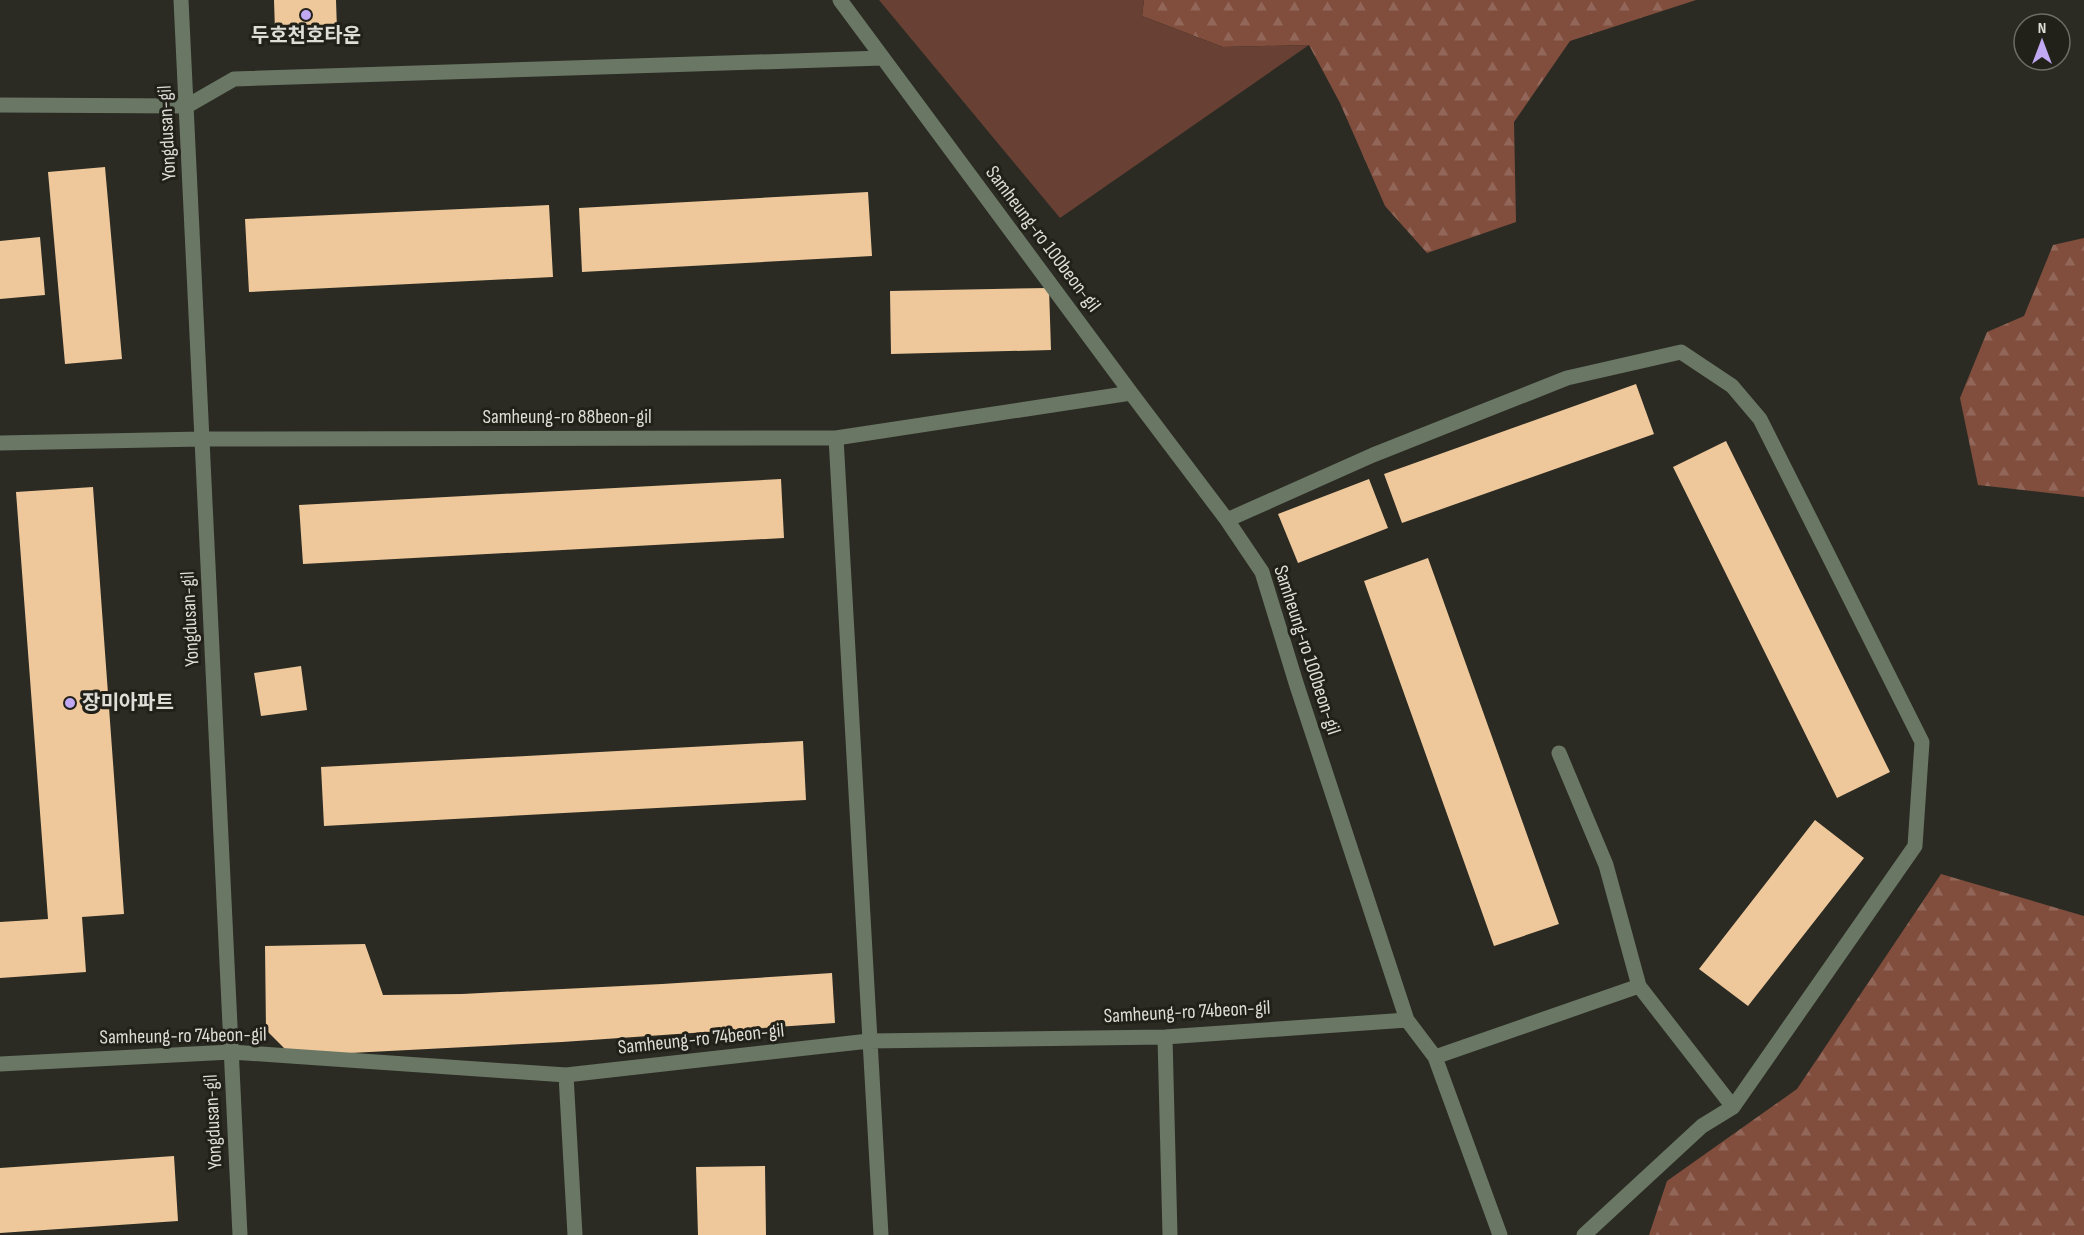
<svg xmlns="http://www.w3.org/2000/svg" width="2084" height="1235" viewBox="0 0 2084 1235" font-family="'Sofia Sans Condensed','Noto Sans KR',sans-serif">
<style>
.forest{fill:url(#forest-firs)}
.park{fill:#684034}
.building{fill:#eec89b}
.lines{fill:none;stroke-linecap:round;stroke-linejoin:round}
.minor{stroke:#697764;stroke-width:15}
.poi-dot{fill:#c0a8f3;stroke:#222119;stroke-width:2}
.labels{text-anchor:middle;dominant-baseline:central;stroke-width:6;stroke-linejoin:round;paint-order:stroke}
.poi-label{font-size:20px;font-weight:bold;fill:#deddd8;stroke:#222119}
.street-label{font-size:20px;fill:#deddd8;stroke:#222119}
</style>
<defs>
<pattern id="forest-firs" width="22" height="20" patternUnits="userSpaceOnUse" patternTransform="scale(1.5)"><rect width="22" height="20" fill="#814e3e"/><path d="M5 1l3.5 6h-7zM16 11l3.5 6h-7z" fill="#926759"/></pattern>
</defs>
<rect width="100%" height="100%" fill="#2b2b23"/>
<path class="forest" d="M1144,0H1696L1570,41L1514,122L1516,222L1427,253L1385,206L1340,103L1309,45L1223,47L1142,16Z
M2084,238V497L1978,485L1960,398L1987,332L2024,316L2053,245Z
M1941,874L2084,916V1235H1649L1667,1181L1797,1089Z"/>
<path class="park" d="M879,0H1144L1142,16L1223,47L1309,45L1060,218Z"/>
<path class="building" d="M274,0H336L337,30L275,31Z
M105,167L122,359L65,364L48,172Z
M868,192L872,256L582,272L579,208Z
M549,205L553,277L249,292L245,219Z
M40,237L45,295L0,299V241Z
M1049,288L1051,350L891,354L890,291Z
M1636,384L1654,434L1402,523L1384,474Z
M1726,441L1890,772L1837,798L1673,467Z
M781,479L784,538L303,564L299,505Z
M1369,479L1388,528L1298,563L1278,514Z
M93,487L124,914L82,917L86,972L0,978V922L48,919L16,492Z
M1428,558L1559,924L1494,946L1364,581Z
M301,666L307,710L261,716L254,673Z
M803,741L806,800L324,826L321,767Z
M1815,820L1864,858L1748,1006L1699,969Z
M365,944L383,995L462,994L662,984L832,973L835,1023L562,1042L292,1056L266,1030L265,946Z
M174,1156L178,1221L0,1233V1168Z
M765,1166L766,1235H698L696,1167Z"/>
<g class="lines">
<path class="minor" d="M181,0L240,1235
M840,0L1131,393L1227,520L1262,572L1297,686L1407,1020L1435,1057L1500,1235
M0,105L187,106L234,79L882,58
M836,438L881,1235
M0,443L202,439L836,438L1131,393
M1227,520L1373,455L1567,378L1681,352L1732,386L1760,419L1922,742L1915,846L1733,1107L1702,1126L1584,1235
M1639,986L1733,1107
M1165,1037L1170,1235
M1435,1057L1639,986L1606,865L1559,753
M0,1064L231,1052L566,1075L869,1041L1165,1037L1407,1020
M566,1075L575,1235"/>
</g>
<g class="poi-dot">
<circle cx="306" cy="15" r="6"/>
<circle cx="70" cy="703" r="6"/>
</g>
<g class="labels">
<g class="poi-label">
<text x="306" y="36">두호천호타운</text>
<text x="82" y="703" text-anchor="start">장미아파트</text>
</g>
<g class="street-label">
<text transform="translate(167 133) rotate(-93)">Yongdusan-gil</text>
<text transform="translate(1043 239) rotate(53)">Samheung-ro 100beon-gil</text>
<text x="567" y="417">Samheung-ro 88beon-gil</text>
<text transform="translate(190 619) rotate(-93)">Yongdusan-gil</text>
<text transform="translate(1307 650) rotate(72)">Samheung-ro 100beon-gil</text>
<text transform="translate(1187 1012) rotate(-3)">Samheung-ro 74beon-gil</text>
<text transform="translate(183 1036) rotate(-1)">Samheung-ro 74beon-gil</text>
<text transform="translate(701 1039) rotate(-6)">Samheung-ro 74beon-gil</text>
<text transform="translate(213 1122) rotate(-93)">Yongdusan-gil</text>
</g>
</g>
<g transform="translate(2042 42)"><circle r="28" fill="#222119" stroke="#6d6c65" stroke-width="1.5"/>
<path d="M0-4.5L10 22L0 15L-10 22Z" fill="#c0a8f3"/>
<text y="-9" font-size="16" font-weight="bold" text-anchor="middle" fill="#deddd8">N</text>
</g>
</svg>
